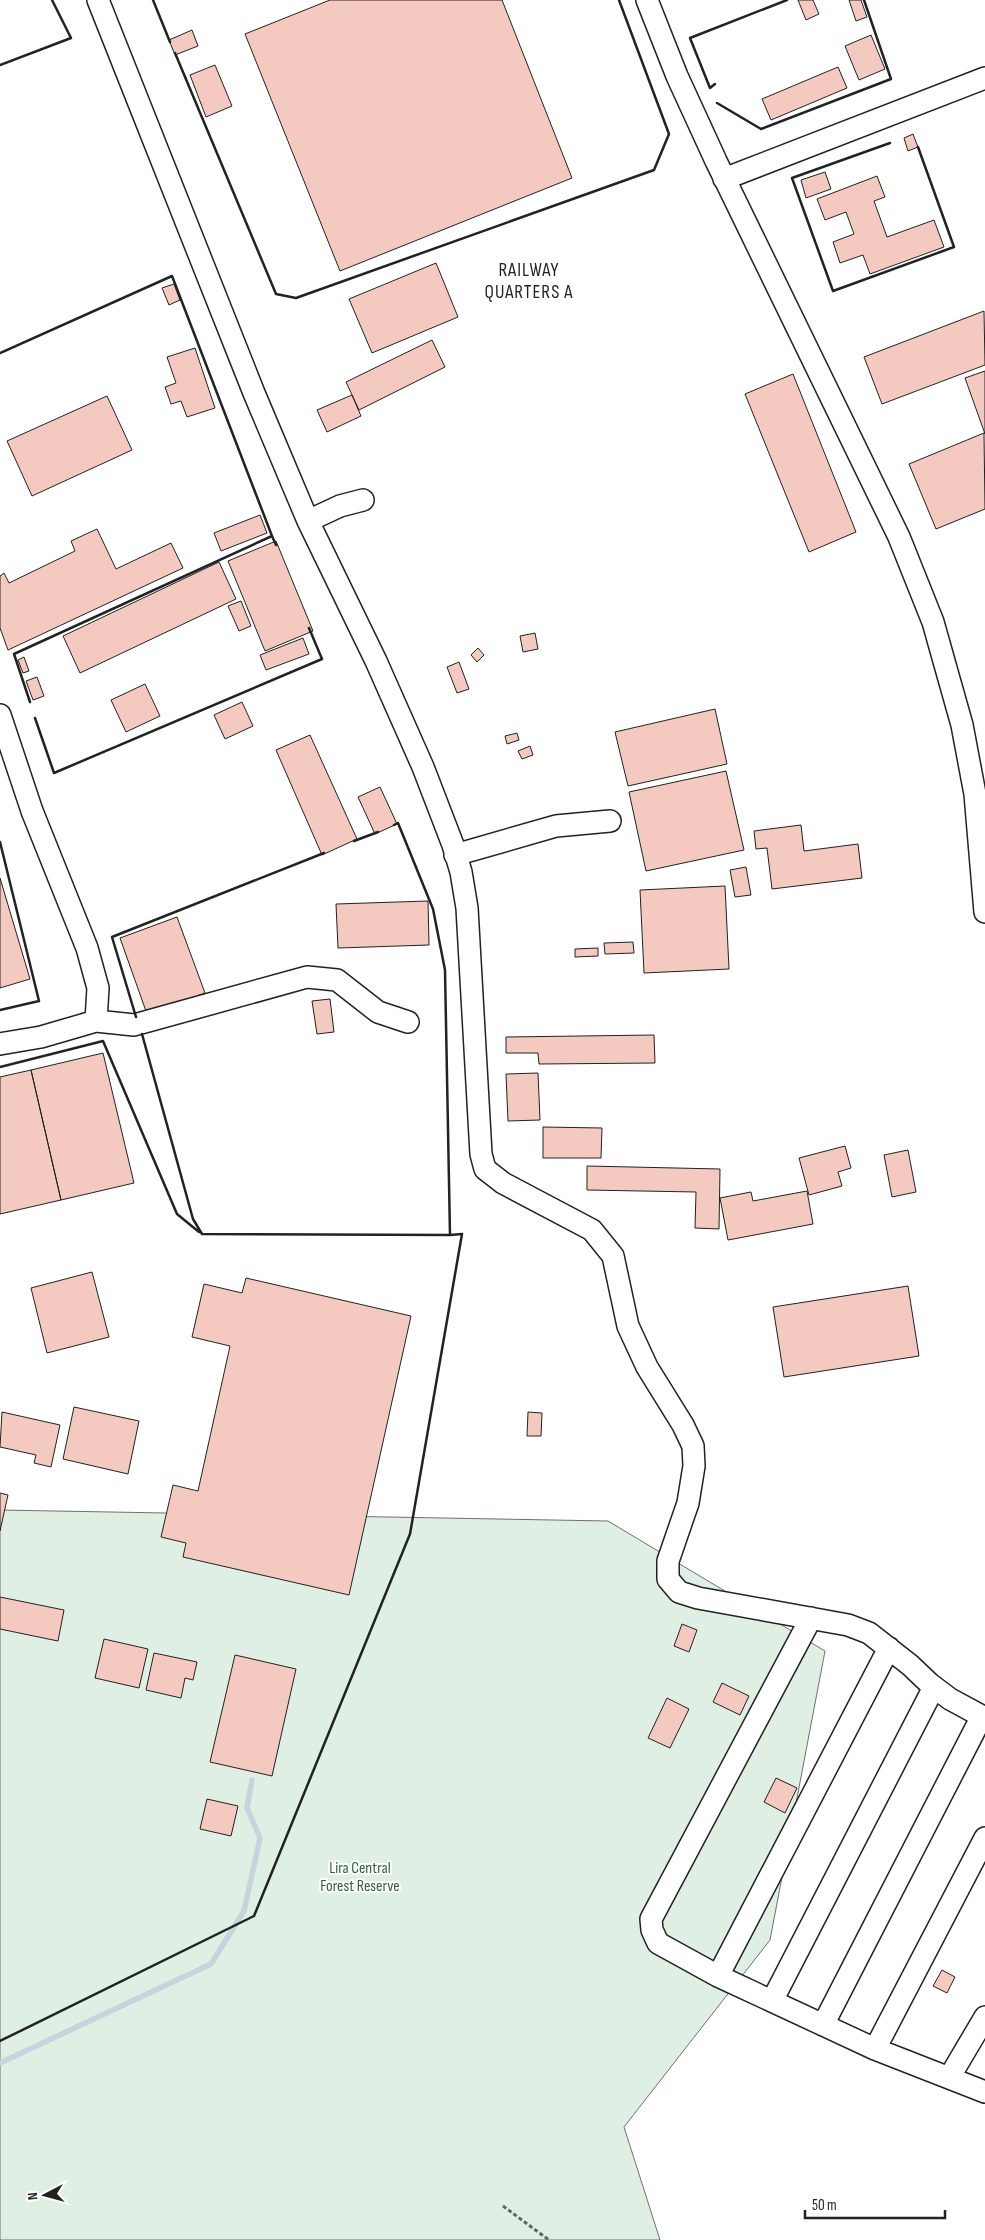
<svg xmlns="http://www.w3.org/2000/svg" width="985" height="2240" viewBox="0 0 985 2240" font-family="'Sofia Sans Condensed',sans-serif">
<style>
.green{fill:#e0efe3;stroke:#6f6f6f}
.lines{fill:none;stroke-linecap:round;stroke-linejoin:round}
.stream{stroke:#c7d3dd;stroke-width:5.5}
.building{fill:#f3c9c0;stroke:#222}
.minor-casing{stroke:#222;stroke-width:24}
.path{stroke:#646464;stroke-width:3;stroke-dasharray:4 2.5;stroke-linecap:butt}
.minor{stroke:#fff;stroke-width:21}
.wall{stroke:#222;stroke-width:2.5}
.labels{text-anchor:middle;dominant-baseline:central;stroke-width:4;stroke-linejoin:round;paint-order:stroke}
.park-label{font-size:16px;fill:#2f5e38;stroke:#fff}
.quarter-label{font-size:19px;letter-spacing:1px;fill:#222;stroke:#fff}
</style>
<rect width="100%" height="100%" fill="#fff"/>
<path class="green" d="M0,1510L608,1521L825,1651L770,1940L624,2127L660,2240H0Z"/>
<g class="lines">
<path class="stream" d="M0,2063L211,1964L244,1911L260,1838L247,1808L252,1780"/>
</g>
<path class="building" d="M330,0H502L572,178L340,271L245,34Z
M798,0H813L819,14L806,20Z
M849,0H861L867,17L856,21Z
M192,30L198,46L175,55L169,40Z
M871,35L885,69L859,80L845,46Z
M215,65L232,106L206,117L190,75Z
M838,67L847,88L771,120L762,99Z
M913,134L918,147L908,151L904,138Z
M825,172L831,189L806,198L801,180Z
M877,176L885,197L874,201L887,237L934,220L944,247L870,274L863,255L840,263L833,242L854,234L846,212L825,220L817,199Z
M436,263L458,317L372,353L349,299Z
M174,284L180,300L169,305L162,288Z
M984,311L985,365L882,404L864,357Z
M432,340L445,367L359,410L346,382Z
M195,348L215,408L187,417L181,401L171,404L165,387L176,383L167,357Z
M985,371V434L965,378Z
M793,374L856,532L809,552L745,394Z
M352,395L361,416L327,432L317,410Z
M107,396L132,450L32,496L7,441Z
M984,433L985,509L936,529L909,464Z
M260,515L267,533L221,551L214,533Z
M97,529L116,569L171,543L183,568L8,650L0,628V576L4,573L9,583L75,551L71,541Z
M276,541L313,631L265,651L228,561Z
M219,562L236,599L80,673L63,636Z
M241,601L251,626L239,631L228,606Z
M535,633L538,649L523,652L520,636Z
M303,638L309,654L266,670L260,655Z
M478,648L484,655L477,662L471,655Z
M24,657L29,671L23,673L18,660Z
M459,662L469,689L457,693L447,667Z
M37,677L44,696L33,700L26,681Z
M145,684L160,716L126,732L111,700Z
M242,702L253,726L225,739L214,715Z
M715,709L727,764L628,786L615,732Z
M517,733L519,740L507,744L505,736Z
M310,735L357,839L322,855L276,750Z
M530,746L533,755L522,759L518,751Z
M726,771L744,850L646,871L629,792Z
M380,787L397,824L375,834L358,797Z
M801,825L804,851L858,844L862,878L772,889L767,848L756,849L754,831Z
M746,867L751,895L735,897L730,870Z
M0,878L30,979L0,988Z
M725,886L729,969L644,973L640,890Z
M428,901L429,945L338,948L336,904Z
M177,917L205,993L147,1014L120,938Z
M633,942L634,953L605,954L604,943Z
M598,948V956L575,957V949Z
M330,999L334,1032L317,1034L312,1001Z
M654,1035L655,1063L539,1064L538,1053H506V1037Z
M103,1053L134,1183L61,1200L31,1070Z
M31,1070L61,1200L0,1214V1077Z
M538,1073L540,1120L508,1121L506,1074Z
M543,1127L602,1128L601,1158H543Z
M845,1146L851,1168L838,1172L842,1186L809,1195L799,1158Z
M908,1150L916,1192L892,1197L884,1155Z
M587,1166L720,1169L719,1229L695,1228L696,1192L587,1190Z
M807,1191L813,1224L728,1240L720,1198L751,1192L753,1201Z
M92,1272L109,1337L47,1353L31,1288Z
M246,1278L411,1316L349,1595L183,1557L186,1543L161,1537L173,1485L198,1491L230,1346L192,1337L204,1284L242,1293Z
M908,1286L919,1356L784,1377L773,1307Z
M74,1407L139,1421L128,1474L63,1459Z
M2,1412L60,1425L51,1467L34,1463L36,1455L0,1447Z
M528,1412L542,1413L541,1436H527Z
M0,1493L8,1495L0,1531Z
M0,1597L64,1610L58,1641L0,1629Z
M682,1624L697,1630L689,1652L674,1646Z
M104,1639L148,1649L139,1688L95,1678Z
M154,1653L197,1662L193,1680L185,1678L181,1698L146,1690Z
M235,1655L296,1669L272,1776L210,1762Z
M722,1683L749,1696L740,1715L713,1702Z
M667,1698L689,1709L670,1748L648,1738Z
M776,1778L797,1788L785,1813L764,1802Z
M207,1799L238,1806L231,1836L200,1829Z
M942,1970L955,1977L947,1993L933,1986Z"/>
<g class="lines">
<g class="minor-casing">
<path id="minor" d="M98,0L254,393L308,521L376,661L423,767L453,845L461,872L467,908L481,1154L485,1169L503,1183L592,1230L613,1256L628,1326L647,1367L683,1425L693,1446L694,1466L688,1503L668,1561V1579L679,1592L698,1598L848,1625L869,1633L910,1665L930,1684L950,1699L985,1718
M647,0L677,76L716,161L899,537L933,622L962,725L975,794L985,912
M724,179L985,78
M308,521L340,506L363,500
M0,715L32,811L87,948L98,988L96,1021
M455,855L556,826L610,821
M0,1044L41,1037L96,1021L134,1025L307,977L337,980L378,1012L408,1022
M811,1618L651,1919L652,1930L658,1943L718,1976L875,2049L985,2092
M718,1976L889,1648
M772,2001L934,1687
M823,2025L982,1716
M875,2049L985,1838
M949,2078L985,2017"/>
</g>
<path class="path" d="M503,2206L549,2240"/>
<use href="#minor" class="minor"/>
<path class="wall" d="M153,0L170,42
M175,53L276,294L296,298L654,170L669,134L619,0
M0,65L71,38L52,0
M715,84L710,88L690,38L787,0
M717,103L761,129L891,79L864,0
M890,143L792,178L833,291L954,247L918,147
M0,353L172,276L272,536
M30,702L14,654L272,536L276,545
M35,718L54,773L322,659L309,628
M354,841L378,832
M0,842L39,1001L0,1010
M136,1017L112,937L324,853
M142,1034L193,1219L202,1234L450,1235L445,970L433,909L398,823L394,825
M0,1067L103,1041L177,1214L199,1232
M0,2041L254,1916L410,1534L462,1234L450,1235"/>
</g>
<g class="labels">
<g class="park-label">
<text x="360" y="1868">Lira Central<tspan x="360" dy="18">Forest Reserve</tspan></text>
</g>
<g class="quarter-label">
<text x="529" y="270">RAILWAY<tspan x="529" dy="22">QUARTERS A</tspan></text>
</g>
</g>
<g transform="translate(45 2195) rotate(264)" stroke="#ffffff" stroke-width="4" paint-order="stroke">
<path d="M0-4L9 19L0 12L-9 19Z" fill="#222222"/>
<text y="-8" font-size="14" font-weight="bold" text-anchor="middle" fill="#222222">N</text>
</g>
<path d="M805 2210v8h140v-8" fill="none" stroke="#222222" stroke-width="2.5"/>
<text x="812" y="2210" font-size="15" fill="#222222" stroke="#ffffff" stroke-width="4" paint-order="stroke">50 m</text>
</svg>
